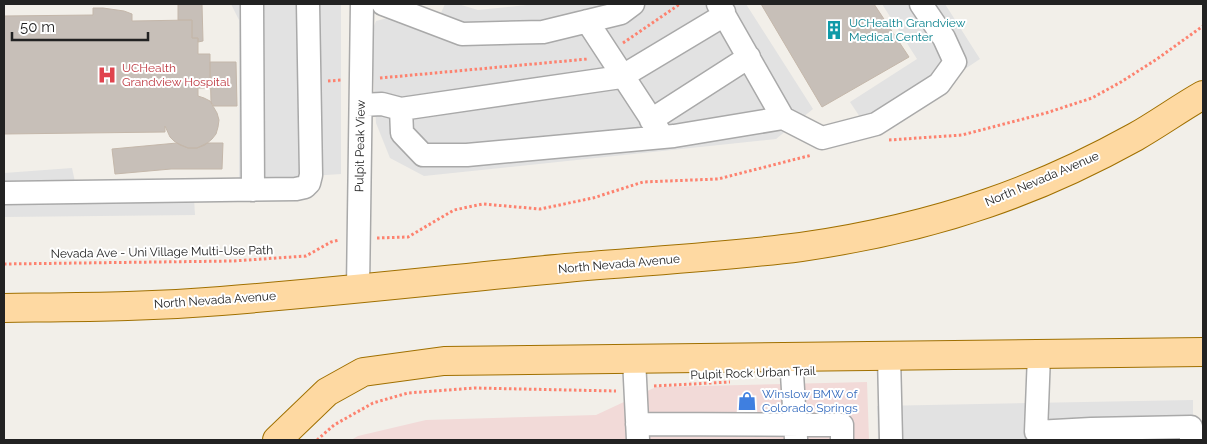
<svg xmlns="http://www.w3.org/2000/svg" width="1207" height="444" viewBox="0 0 1207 444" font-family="Raleway,sans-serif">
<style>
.commercial{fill:#f2dad8}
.parking{fill:#e2e2e2}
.building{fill:#c7bfb8;stroke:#c4b7aa}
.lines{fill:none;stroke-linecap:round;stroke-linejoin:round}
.minor-casing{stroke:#a9a9a9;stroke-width:25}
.major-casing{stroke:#a07000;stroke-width:30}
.path{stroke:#fd826f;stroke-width:3;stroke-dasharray:2.5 2.5;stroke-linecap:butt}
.minor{stroke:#fff;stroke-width:22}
.major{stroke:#fed9a2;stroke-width:28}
.labels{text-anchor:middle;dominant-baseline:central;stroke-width:4;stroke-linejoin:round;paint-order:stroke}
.culture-label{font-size:12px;fill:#0d838f;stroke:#fff;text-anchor:start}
.health-label{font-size:12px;fill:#be3a42;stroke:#fff;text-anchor:start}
.street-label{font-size:12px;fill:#222;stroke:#fff}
.shop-label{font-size:12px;fill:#366cbe;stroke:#fff;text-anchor:start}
</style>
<rect width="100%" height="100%" fill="#f2efe9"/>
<path class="commercial" d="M867,382L869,440H351L358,436L426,420L596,415L656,387Z"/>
<path class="parking" d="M231,4H341V174L268,179H239V20Z
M445,4H458L478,10L536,4H746L813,109L776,139L424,176L390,158L376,123L371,34L376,21L395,16L431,35Z
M882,4H945L980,59L870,132L850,102L917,59Z
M72,168L75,182L194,199L195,215L4,217V173Z
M1193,400V440H878L877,406Z"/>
<path class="building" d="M178,4H202L203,41L198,42V38H192V20H178Z
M761,4H874L909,57L822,107Z
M93,8H103L124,11L132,14V21L192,20V38H198V54H210V88H198V96L204,98L210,101L217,113L219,120L218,127L216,134L212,139L205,145L197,148H188L180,145L174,141L170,137L165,126V132L4,134V16L93,15Z
M210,62H236L237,106H214L211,102Z
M177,143L188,148H197L207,143H223L222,169H171L115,174L112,149Z"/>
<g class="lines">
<g class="minor-casing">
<path id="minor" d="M252,4L253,190
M383,4L462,34L543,32L621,13L633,4
M718,4L783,118
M587,21L663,137
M361,105L382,104L401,109L402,133L423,155H467L674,136L783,118L822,138L876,124L939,84L955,62L944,38L921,4
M401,109L621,77L716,20L724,12
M651,120L749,57
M4,193L296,189L305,187L309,183L311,175L308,4
M358,288L362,4
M1039,355L1036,432L1091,429V440
M889,356L891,440
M791,357L796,439
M634,359L638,440
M637,424L842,425V440
M1091,429L1191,427V440"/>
</g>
<g class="major-casing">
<path id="major" d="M4,308C76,307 148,307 221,301C336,292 451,279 566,268C644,261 723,257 801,247C864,238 927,224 988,203C1038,186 1088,163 1135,137C1158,124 1180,108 1203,95
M277,440L327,392L363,372L444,361L1203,352"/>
</g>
<path class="path" d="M623,43L680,4
M380,78L588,59
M328,81L342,80
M889,140L962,135L1046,113L1092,98L1121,82L1157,59L1203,26
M377,238L408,237L454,210L483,204L540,209L593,198L643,182L718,179L812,155
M4,264L233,261L306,256L331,242L339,240
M654,386L730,382
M317,440L334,425L373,403L408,393L474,388L616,391"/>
<use href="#minor" class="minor"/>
<use href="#major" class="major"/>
</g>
<defs>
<g id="building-bare" transform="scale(1.5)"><path d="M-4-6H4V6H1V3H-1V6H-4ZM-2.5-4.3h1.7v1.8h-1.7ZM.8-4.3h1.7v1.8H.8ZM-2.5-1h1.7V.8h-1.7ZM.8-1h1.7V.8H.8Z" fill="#0f9aa8" stroke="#fff" stroke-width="2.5" paint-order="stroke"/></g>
<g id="hospital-bare" transform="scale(1.5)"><path d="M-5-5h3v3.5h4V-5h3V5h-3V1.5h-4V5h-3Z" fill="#e0444e" stroke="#fff" stroke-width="2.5" paint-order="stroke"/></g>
<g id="shop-bare" transform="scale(1.5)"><path d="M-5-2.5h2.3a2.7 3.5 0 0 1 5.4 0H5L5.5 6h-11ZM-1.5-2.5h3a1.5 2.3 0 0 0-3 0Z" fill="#3f7fe0" stroke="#fff" stroke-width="2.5" paint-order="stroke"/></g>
</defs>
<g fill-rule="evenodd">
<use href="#building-bare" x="834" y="30"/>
<use href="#hospital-bare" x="107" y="75"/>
<use href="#shop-bare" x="747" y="401"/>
</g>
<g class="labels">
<g class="culture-label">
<text x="849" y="23">UCHealth Grandview<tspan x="849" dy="14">Medical Center</tspan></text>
</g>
<g class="health-label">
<text x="122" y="68">UCHealth<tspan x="122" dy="14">Grandview Hospital</tspan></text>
</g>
<g class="street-label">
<text transform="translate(360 146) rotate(-89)">Pulpit Peak View</text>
<text transform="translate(1042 179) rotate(-23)">North Nevada Avenue</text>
<text transform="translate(162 252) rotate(-1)">Nevada Ave - Uni Village Multi-Use Path</text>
<text transform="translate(619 264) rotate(-5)">North Nevada Avenue</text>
<text transform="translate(215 300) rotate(-4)">North Nevada Avenue</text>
<text transform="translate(753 373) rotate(-2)">Pulpit Rock Urban Trail</text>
</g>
<g class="shop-label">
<text x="762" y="394">Winslow BMW of<tspan x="762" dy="14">Colorado Springs</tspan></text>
</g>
</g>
<rect width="1207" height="444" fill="none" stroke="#222222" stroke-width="10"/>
<path d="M12 32v8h136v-8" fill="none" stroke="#222222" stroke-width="2.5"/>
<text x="20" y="32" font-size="15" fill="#222222" stroke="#ffffff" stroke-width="4" paint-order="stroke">50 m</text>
</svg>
